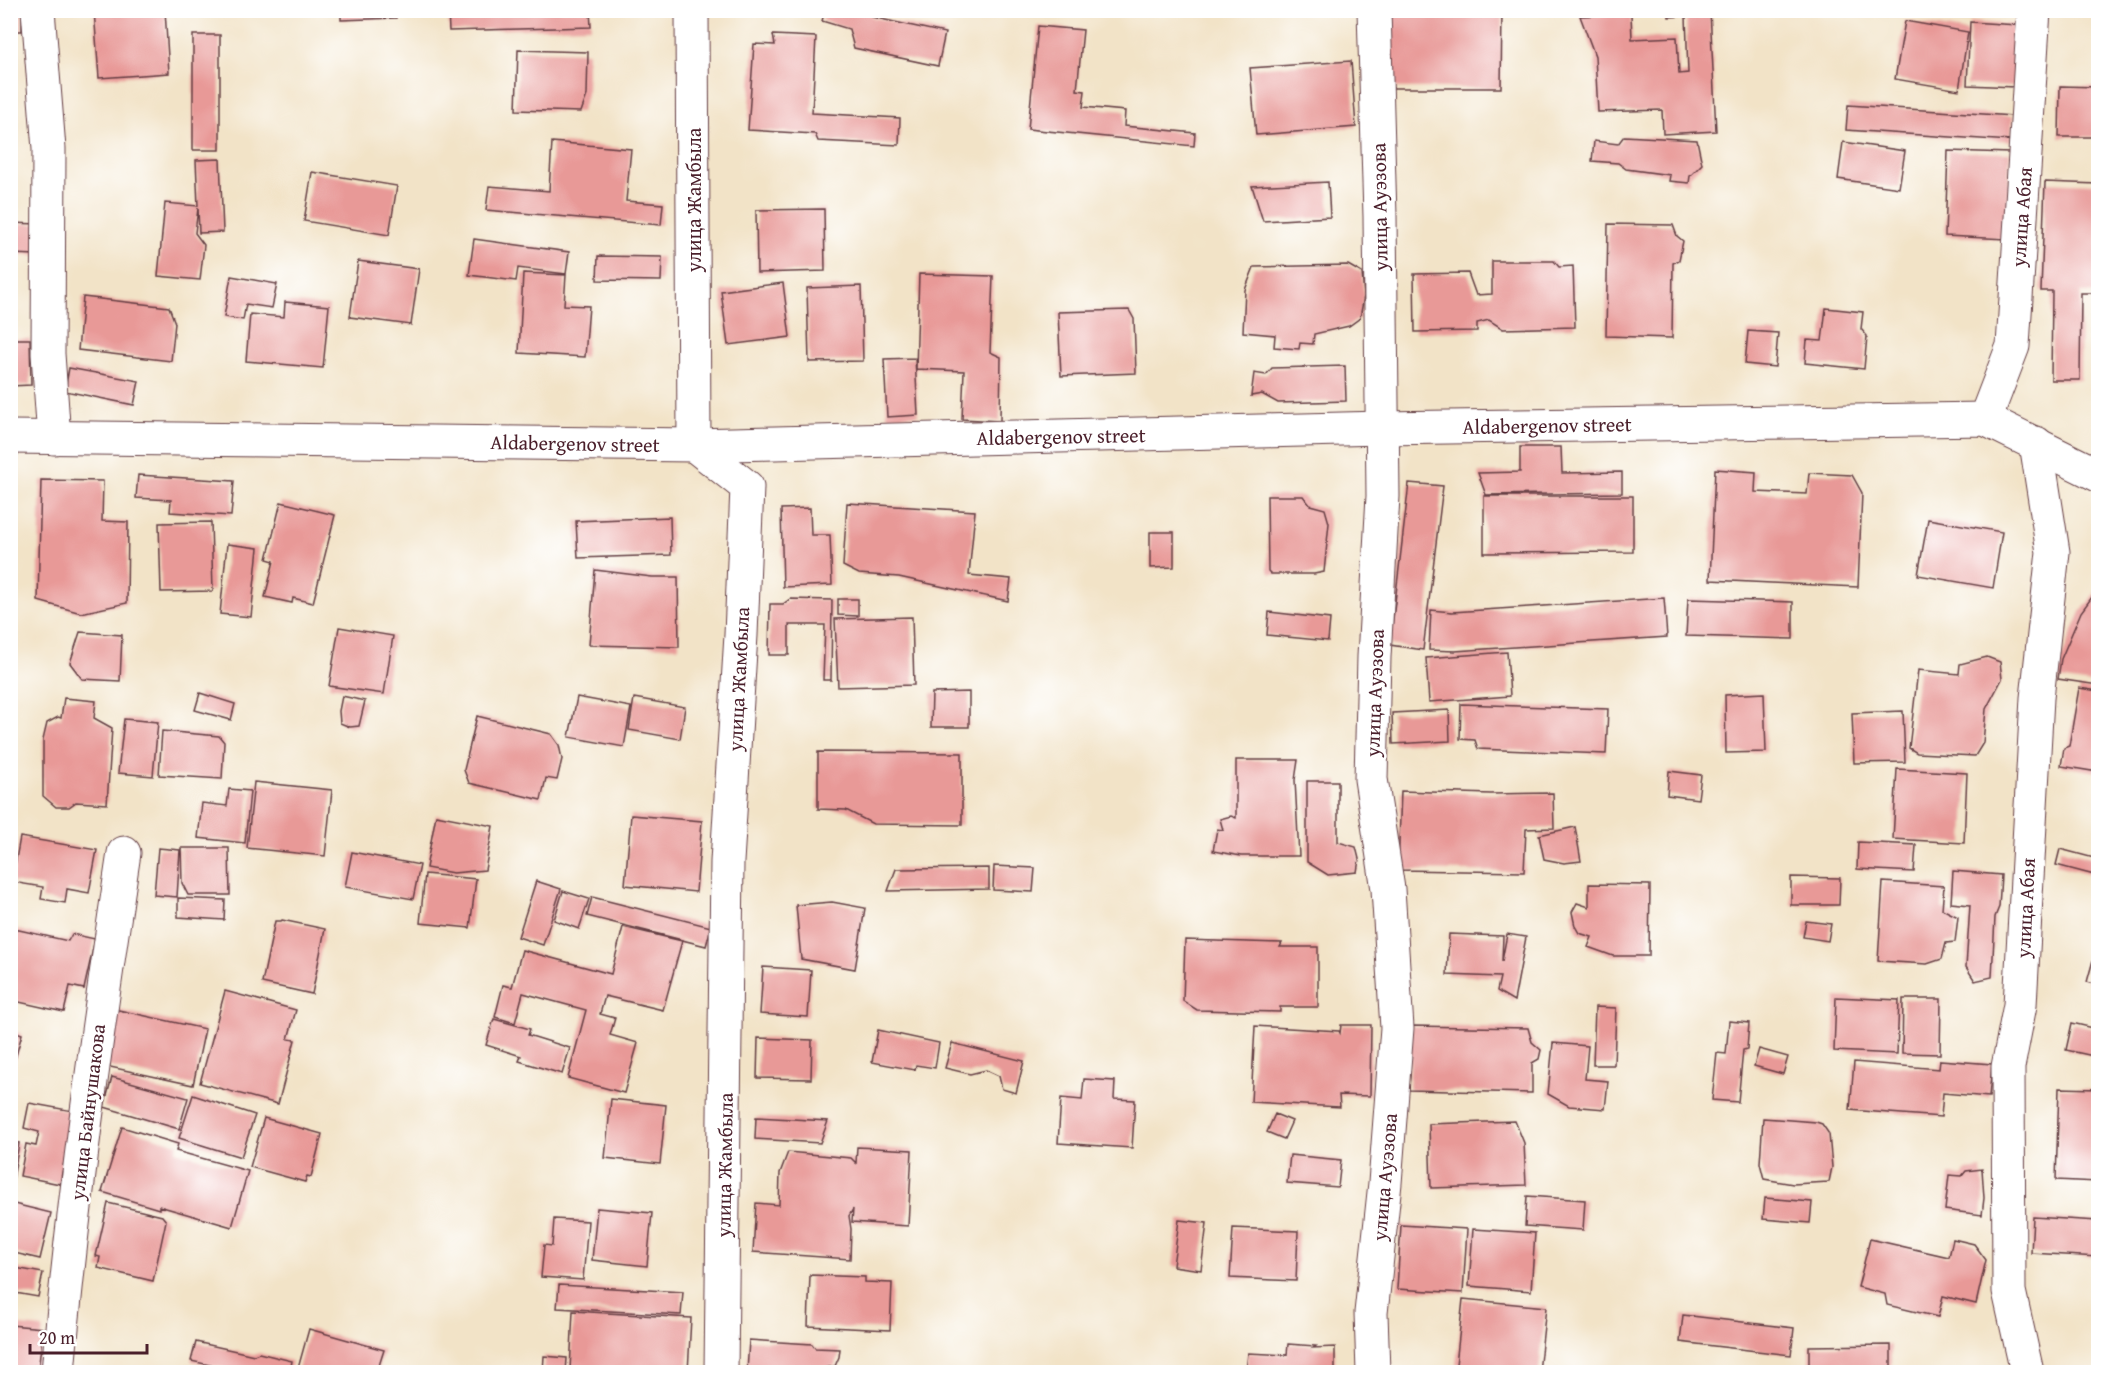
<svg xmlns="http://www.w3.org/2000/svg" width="2109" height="1383" viewBox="0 0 2109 1383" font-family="'Gentium Book Plus',serif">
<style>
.building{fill:#e89997}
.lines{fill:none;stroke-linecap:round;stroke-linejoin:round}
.street-casing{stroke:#633c42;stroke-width:35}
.secondary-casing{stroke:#633c42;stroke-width:35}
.street{stroke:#fff;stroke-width:33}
.secondary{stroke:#fff;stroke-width:33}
.labels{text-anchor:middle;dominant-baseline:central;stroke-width:5;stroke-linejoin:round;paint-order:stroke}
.street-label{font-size:20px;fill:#4a1f2b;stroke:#fff}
</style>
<rect width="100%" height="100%" fill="#fff"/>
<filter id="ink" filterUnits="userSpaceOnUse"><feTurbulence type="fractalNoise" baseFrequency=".0167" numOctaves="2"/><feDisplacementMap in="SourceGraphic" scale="12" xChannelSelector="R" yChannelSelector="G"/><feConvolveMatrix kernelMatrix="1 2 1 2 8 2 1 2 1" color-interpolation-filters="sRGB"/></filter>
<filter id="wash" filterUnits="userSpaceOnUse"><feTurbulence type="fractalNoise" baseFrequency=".008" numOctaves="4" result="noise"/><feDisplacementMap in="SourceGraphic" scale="24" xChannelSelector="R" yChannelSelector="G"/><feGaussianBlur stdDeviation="1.35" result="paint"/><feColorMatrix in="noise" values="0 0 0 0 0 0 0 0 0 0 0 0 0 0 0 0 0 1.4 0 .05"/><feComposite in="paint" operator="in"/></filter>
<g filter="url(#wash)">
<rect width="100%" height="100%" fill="#f2e3c7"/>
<g id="blocks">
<path class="building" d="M10,10H22V31H10Z
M94,10H165L169,73L99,78Z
M341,10H396V18L341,20Z
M448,10H590L591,27L449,31Z
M825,10H869L872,17L945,33L938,66L854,48L849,29L822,21Z
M1378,10H1502L1501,88H1377Z
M1668,10H1710L1716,131L1663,134L1662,110L1598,112L1595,56L1580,16L1631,14L1632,39L1677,37L1679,74L1688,73L1686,16L1669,17Z
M1977,10H2013V16Z
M1905,21L1968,32L1959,90L1895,79Z
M1970,22L2018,25L2015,87L1967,85Z
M1038,26L1083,30L1077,90L1085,91L1083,107L1125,111L1124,126L1195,133L1194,146L1028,129Z
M193,35H220V150H193Z
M773,35L816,37L812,113L900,118L899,145L818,141L815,134L748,130L754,44L775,45Z
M518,50L588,52L587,95L581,112L516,110Z
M1351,61L1356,127L1256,135L1250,68Z
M2060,86L2098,87V174H2095V137H2059Z
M1848,105L2013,116L2011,141L1846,130Z
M1624,136L1697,140L1702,164L1690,176L1689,183L1669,181L1670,175L1626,169L1618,163L1592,161L1594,141L1618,144Z
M552,142L631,149L626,201L663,204L661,225L486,210L489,186L549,191Z
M1843,142L1905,151L1899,188L1838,179Z
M1948,151L2010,153L2007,239L1945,236Z
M220,159L223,232L199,233L198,208L195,233L204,245L200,280L158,276L165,203L198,206L196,160Z
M312,172L397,186L389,235L304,221Z
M1328,182L1330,217L1263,221L1252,186Z
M2045,182L2098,184V304L2096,303L2092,293H2081L2080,380H2051L2052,291H2041Z
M824,209L825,271L757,273L756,210Z
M10,223L39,224L38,255L10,254Z
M1608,224L1673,225L1677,236L1683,241L1679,260L1673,263L1672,338L1606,336Z
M474,239L569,252L566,274L518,268L516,281L469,275Z
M598,256L662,257L661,281L597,280Z
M358,261L419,269L411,325L350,317Z
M1492,261H1554L1559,267L1573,266L1575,327L1503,329L1489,320L1477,323V331L1415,332L1414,274L1468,273L1476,295L1492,294Z
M1348,265L1362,273L1364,296L1360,318L1349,326L1314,334L1313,344L1300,343L1299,349L1274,347L1275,335L1243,332L1245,290L1254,267Z
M523,273L566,275L564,305L589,306L585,357L519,353Z
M919,274L993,276L990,352L1001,357L1000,421L962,419L964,371L916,369Z
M231,276L277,284L272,308L246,304L243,320L224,317Z
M783,283L790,337L728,345L721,291Z
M861,286L863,361L809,362L807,288Z
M83,297L169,307L175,323L171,361L78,350Z
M285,302L329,306L323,368L246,361L250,314L284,317Z
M1826,308L1863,312L1861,329L1867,336L1864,369L1805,363L1807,340L1822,341Z
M1129,310L1134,319L1136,373L1061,376L1058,312Z
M1748,331L1778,333L1775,367L1745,364Z
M10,339H30L31,385L10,386Z
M915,358L918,415L887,417L884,359Z
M1345,366L1346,401L1278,403L1262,394L1251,396L1254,373L1266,375L1272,368Z
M69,368L139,381L134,405L65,391Z
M1520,447H1561L1562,473L1622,472V493L1486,495L1478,473L1520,472Z
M1715,469L1756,472L1755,492L1807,494L1809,473L1852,475L1862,493L1858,587L1710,580Z
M138,475L234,481L231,516L170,512L171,500L136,498Z
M41,480L103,481L102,521L128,522L127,603L81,613L38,601Z
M1409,483L1443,486L1423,650L1390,645Z
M1267,496H1303L1310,505L1325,509L1329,523L1324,572L1314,574H1271L1268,571Z
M1484,496H1633V552L1484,553Z
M281,502L335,515L313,603L293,598L292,603L265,597L274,561L267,559Z
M847,503L975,511L969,575L1011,579L1008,601L899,577L859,574L843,566Z
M810,508L811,535H830L832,585L783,587L781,509Z
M670,517L671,555L578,558L576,521Z
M1928,519L2002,532L1993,588L1918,575Z
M211,522L213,591L161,592L159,523Z
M1150,532H1174V567L1150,568Z
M227,544L258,548L251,617L220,614Z
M595,570L652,577H678L679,647L589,645Z
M2098,589V685L2058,679L2061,659L2081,612Z
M1664,598L1667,637L1455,651L1429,650L1431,610L1452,612Z
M790,599L832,600L831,680H823L825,625H789V655H769L770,604H783Z
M838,599H858V616L838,615Z
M1688,599L1793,602V639L1686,636Z
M1269,612L1330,619L1328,641L1267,635Z
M912,617L914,685L838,687L835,619Z
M339,627L393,636L384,694L329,686Z
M80,632L122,635L120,681L82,679L70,663Z
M1507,652L1510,696L1429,702L1426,658Z
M1987,657L2000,662L2002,679L1986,709L1983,743L1975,756L1917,753L1909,748L1918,670L1959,674L1960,664Z
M2079,688L2098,691V772L2061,766L2064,748L2069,746Z
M969,692V727H931L932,693Z
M200,693L235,704L231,720L195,710Z
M1764,693L1766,752L1726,753L1725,695Z
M342,696L365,701L359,726L350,727L340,723L339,711Z
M577,697L631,707L624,747L569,737Z
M64,698L96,701L94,718L112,728L107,804L76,802L69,807H56L43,796V740L47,723L58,717L61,718Z
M634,698L685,707L680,739L629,730Z
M1461,704L1608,709L1606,754L1478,749L1475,740L1460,739Z
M1449,710L1450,741L1393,744L1392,713Z
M1903,711L1905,762L1854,763L1852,713Z
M477,716L551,734L559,745L562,759L557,780L546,778L541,800L469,783L464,770Z
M124,719L158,722L153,776L118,773Z
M162,731L219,736L224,742L222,779L159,775Z
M818,752L962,753V825L873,824L846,810L818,809Z
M1236,760H1298L1295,780L1299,856H1241L1213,851L1217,829L1223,830L1220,819L1231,816L1236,818Z
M1897,769L1967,773L1964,843L1893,839Z
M1669,771L1701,775L1698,799L1667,795Z
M1307,781H1338V842L1356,847L1359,859L1357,872L1328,875L1307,862Z
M254,782L332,790L325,856L247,848Z
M229,789L250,791L245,843L198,838L202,803L227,806Z
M1401,791L1491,794L1553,793L1554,828L1526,829L1524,872L1398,870Z
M436,815L493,826L485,870L453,873L426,868Z
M631,815L702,821L696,892L625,885Z
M1575,827L1581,861L1564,863L1544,859L1539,835Z
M20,837L97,850L89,893L67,889L65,903L41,899L43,887L12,882Z
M1858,842L1916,845L1914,872L1857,869Z
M158,848L180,850L177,897L154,895Z
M181,848H229L230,895H188L182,883Z
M2060,849L2098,859V876L2056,865Z
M352,852L420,865L413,899L345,887Z
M994,866L1035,868L1033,892L993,890Z
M989,868V889L888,891L896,869Z
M1953,871L2001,875L1999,907L1995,917L1992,977L1975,981L1966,967L1970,905L1951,903Z
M425,874L476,879L470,928L420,923Z
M1791,877L1840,878L1839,905H1791Z
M536,881L561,889L543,945L518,937Z
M1883,882L1944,886L1942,909L1958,917L1955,942L1946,943L1942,959L1927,964L1878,961Z
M1589,884L1650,885L1649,956H1613L1588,947L1592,937L1579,933L1575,926L1572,912L1577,903L1589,907Z
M563,891L589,899L579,929L554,920Z
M592,897L711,927L706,946L587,916Z
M178,898L225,900L224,920L178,917Z
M832,902L865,908L855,969L801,959L796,905Z
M282,920L325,929L312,994L262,983L275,921H281Z
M1806,921L1831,924L1828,941L1803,937Z
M623,927L682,941L663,1010L605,996L600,1014L615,1018L610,1035L638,1043L624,1093L568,1078L586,1010L523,993L515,1023L495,1017L503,985L512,987L522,950L611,974Z
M10,928L68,941L72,934L95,939L84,989L70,986L64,1012L10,1000Z
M1449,934L1503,936L1502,961L1507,934L1526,937L1514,1001L1497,991L1500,977L1447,975Z
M1185,940L1282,943L1280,947H1318V1007H1280V1012L1197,1010L1183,1001Z
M2098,942V985L2087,982Z
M763,967L811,970L808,1017L760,1014Z
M225,991L296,1010L288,1039L295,1040L278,1104L200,1083Z
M1836,997L1899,1000L1897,1054L1834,1051Z
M1903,999H1941L1940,1054L1902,1053Z
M1595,1007L1616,1008L1614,1065H1593Z
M114,1009L205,1029L193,1085L101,1065Z
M494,1019L530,1029L528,1035L570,1048L562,1074L519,1061L521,1056L486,1045Z
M1729,1021L1749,1023L1747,1049L1743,1050L1738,1102L1712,1100L1717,1053L1726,1054Z
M2072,1023L2098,1029V1057L2066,1050Z
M1341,1025H1371L1370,1096L1339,1095L1340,1107L1251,1102L1255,1026L1339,1031L1340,1033Z
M1411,1026L1528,1028L1532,1042L1541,1050L1539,1059L1532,1063V1093L1409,1090Z
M10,1030L22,1034L11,1074H10Z
M878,1030L939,1043L935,1068L916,1065L915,1070L872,1062Z
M758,1038L812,1040L811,1079L757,1078Z
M952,1043L1024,1061L1016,1093L1002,1089L999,1076L986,1070L970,1074L945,1068Z
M1553,1043L1588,1046L1585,1079L1608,1081L1605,1109L1569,1106L1548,1094Z
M1759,1049L1788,1057L1783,1074L1754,1066Z
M1940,1060L1992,1064L1989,1097L1943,1093L1941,1117L1850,1110L1854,1062L1939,1069Z
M112,1077L188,1098L179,1129L104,1107Z
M1084,1079L1115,1081L1114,1099L1135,1100L1132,1148L1058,1143L1061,1098L1082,1100Z
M2059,1088L2098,1089V1182L2056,1180Z
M193,1095L255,1115L241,1157L179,1138Z
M611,1099L666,1105L660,1164L605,1158Z
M29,1103L73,1111L60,1184L20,1176L26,1144L36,1146L39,1132L24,1128Z
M1275,1114L1292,1121L1284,1139L1267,1132Z
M756,1117L828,1121L820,1143L755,1139Z
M264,1118L322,1134L311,1177L307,1176L305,1182L250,1167Z
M1763,1118L1816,1122L1822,1124L1829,1134L1832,1167L1829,1182L1793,1184L1764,1179L1760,1163Z
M1515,1121L1524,1143L1526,1185L1431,1188L1429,1124Z
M122,1127L178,1144L176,1151L248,1171L232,1227L159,1206V1209L102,1192Z
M10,1142L19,1143L13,1180H10Z
M857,1147L912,1150L908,1226L852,1222L853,1209L849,1216L851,1229L850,1259L753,1252L756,1203L779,1205L780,1173L788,1152L851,1158L856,1163Z
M1290,1155L1341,1160L1338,1187L1287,1183Z
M1982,1169L1984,1198L1982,1215L1945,1210L1949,1175L1962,1176L1966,1171Z
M1527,1196L1585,1200L1583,1230L1525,1226Z
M1765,1198L1812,1202L1810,1223L1763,1219Z
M10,1203L51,1213L40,1259L10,1252Z
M108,1203L162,1216L166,1221L153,1281L98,1268L100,1257L96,1256Z
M597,1208L652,1213L647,1266L592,1260Z
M2033,1217L2098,1221V1257L2031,1253Z
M554,1219L588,1221L583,1280L541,1277L544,1245L552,1246Z
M1179,1220L1207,1223L1201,1270L1173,1266Z
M1401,1225L1467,1229L1463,1293L1397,1289Z
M1233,1228L1298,1231L1296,1281L1230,1278Z
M1473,1229L1535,1233L1531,1291L1469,1286Z
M1870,1239L1949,1257L1953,1239L1974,1244L1986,1260L1976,1304L1943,1296L1938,1317L1887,1305L1885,1294L1858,1287Z
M10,1267L43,1273L38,1297L10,1292Z
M810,1275L865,1277V1282L892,1283L890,1330L808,1326Z
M559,1285L683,1292L681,1315L557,1308Z
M1463,1299L1546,1307L1539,1372L1456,1365Z
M573,1311L691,1318L688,1372H616L570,1370Z
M1683,1315L1794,1328L1791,1355L1680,1342Z
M10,1325L43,1328L38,1372H10Z
M309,1329L384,1350L377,1372H297Z
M749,1340L812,1344L815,1348L840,1349L839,1357L835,1366L818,1369L817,1372H747Z
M196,1342L254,1355L259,1353L292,1361L290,1372H242L191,1361Z
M1288,1344L1316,1346L1313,1348L1335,1347V1372H1246L1248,1353L1287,1355Z
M1891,1345V1372H1809V1346Z
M544,1356L567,1358L566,1372H543Z"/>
</g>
</g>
<g filter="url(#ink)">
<use href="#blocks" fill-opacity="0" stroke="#633c42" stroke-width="1.5"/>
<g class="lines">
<g class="street-casing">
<path id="street" d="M38,10L49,149L48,354L54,438
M692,10L694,445L747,487L741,635L727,862L721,1372
M1985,419L2013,346L2034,10
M58,1372C73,1198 98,1026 124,853
M1373,1372L1371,1313L1385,1183L1397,1028L1388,889L1371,779L1374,657L1383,496L1380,216L1374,10
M2027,1372L2009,1291L2008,1067L2020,1005L2037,698L2053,552L2036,443"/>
</g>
<g class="secondary-casing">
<path id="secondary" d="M10,437L694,445L1382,428L1985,419L2098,475"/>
</g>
<use href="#street" class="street"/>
<use href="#secondary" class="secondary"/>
</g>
</g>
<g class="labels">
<g class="street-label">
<text transform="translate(693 200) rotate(-90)">улица Жамбыла</text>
<text transform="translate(1379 207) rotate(-91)">улица Ауэзова</text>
<text transform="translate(2021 217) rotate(-86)">улица Абая</text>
<text transform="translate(1547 425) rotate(-1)">Aldabergenov street</text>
<text transform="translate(1061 436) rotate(-1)">Aldabergenov street</text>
<text transform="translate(575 443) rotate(1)">Aldabergenov street</text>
<text transform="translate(738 679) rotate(-87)">улица Жамбыла</text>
<text transform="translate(1374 693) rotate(-88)">улица Ауэзова</text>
<text transform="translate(2025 908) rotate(-87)">улица Абая</text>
<text transform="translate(87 1112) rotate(-83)">улица Байнушакова</text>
<text transform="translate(724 1165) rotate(-89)">улица Жамбыла</text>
<text transform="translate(1384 1177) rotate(-85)">улица Ауэзова</text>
</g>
</g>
<rect width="2109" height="1383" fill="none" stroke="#fff" stroke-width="36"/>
<path d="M30 1344v9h117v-9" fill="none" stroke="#4a1f2b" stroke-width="3"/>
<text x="39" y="1344" font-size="18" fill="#4a1f2b" stroke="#ffffff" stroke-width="4.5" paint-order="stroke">20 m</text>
</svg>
